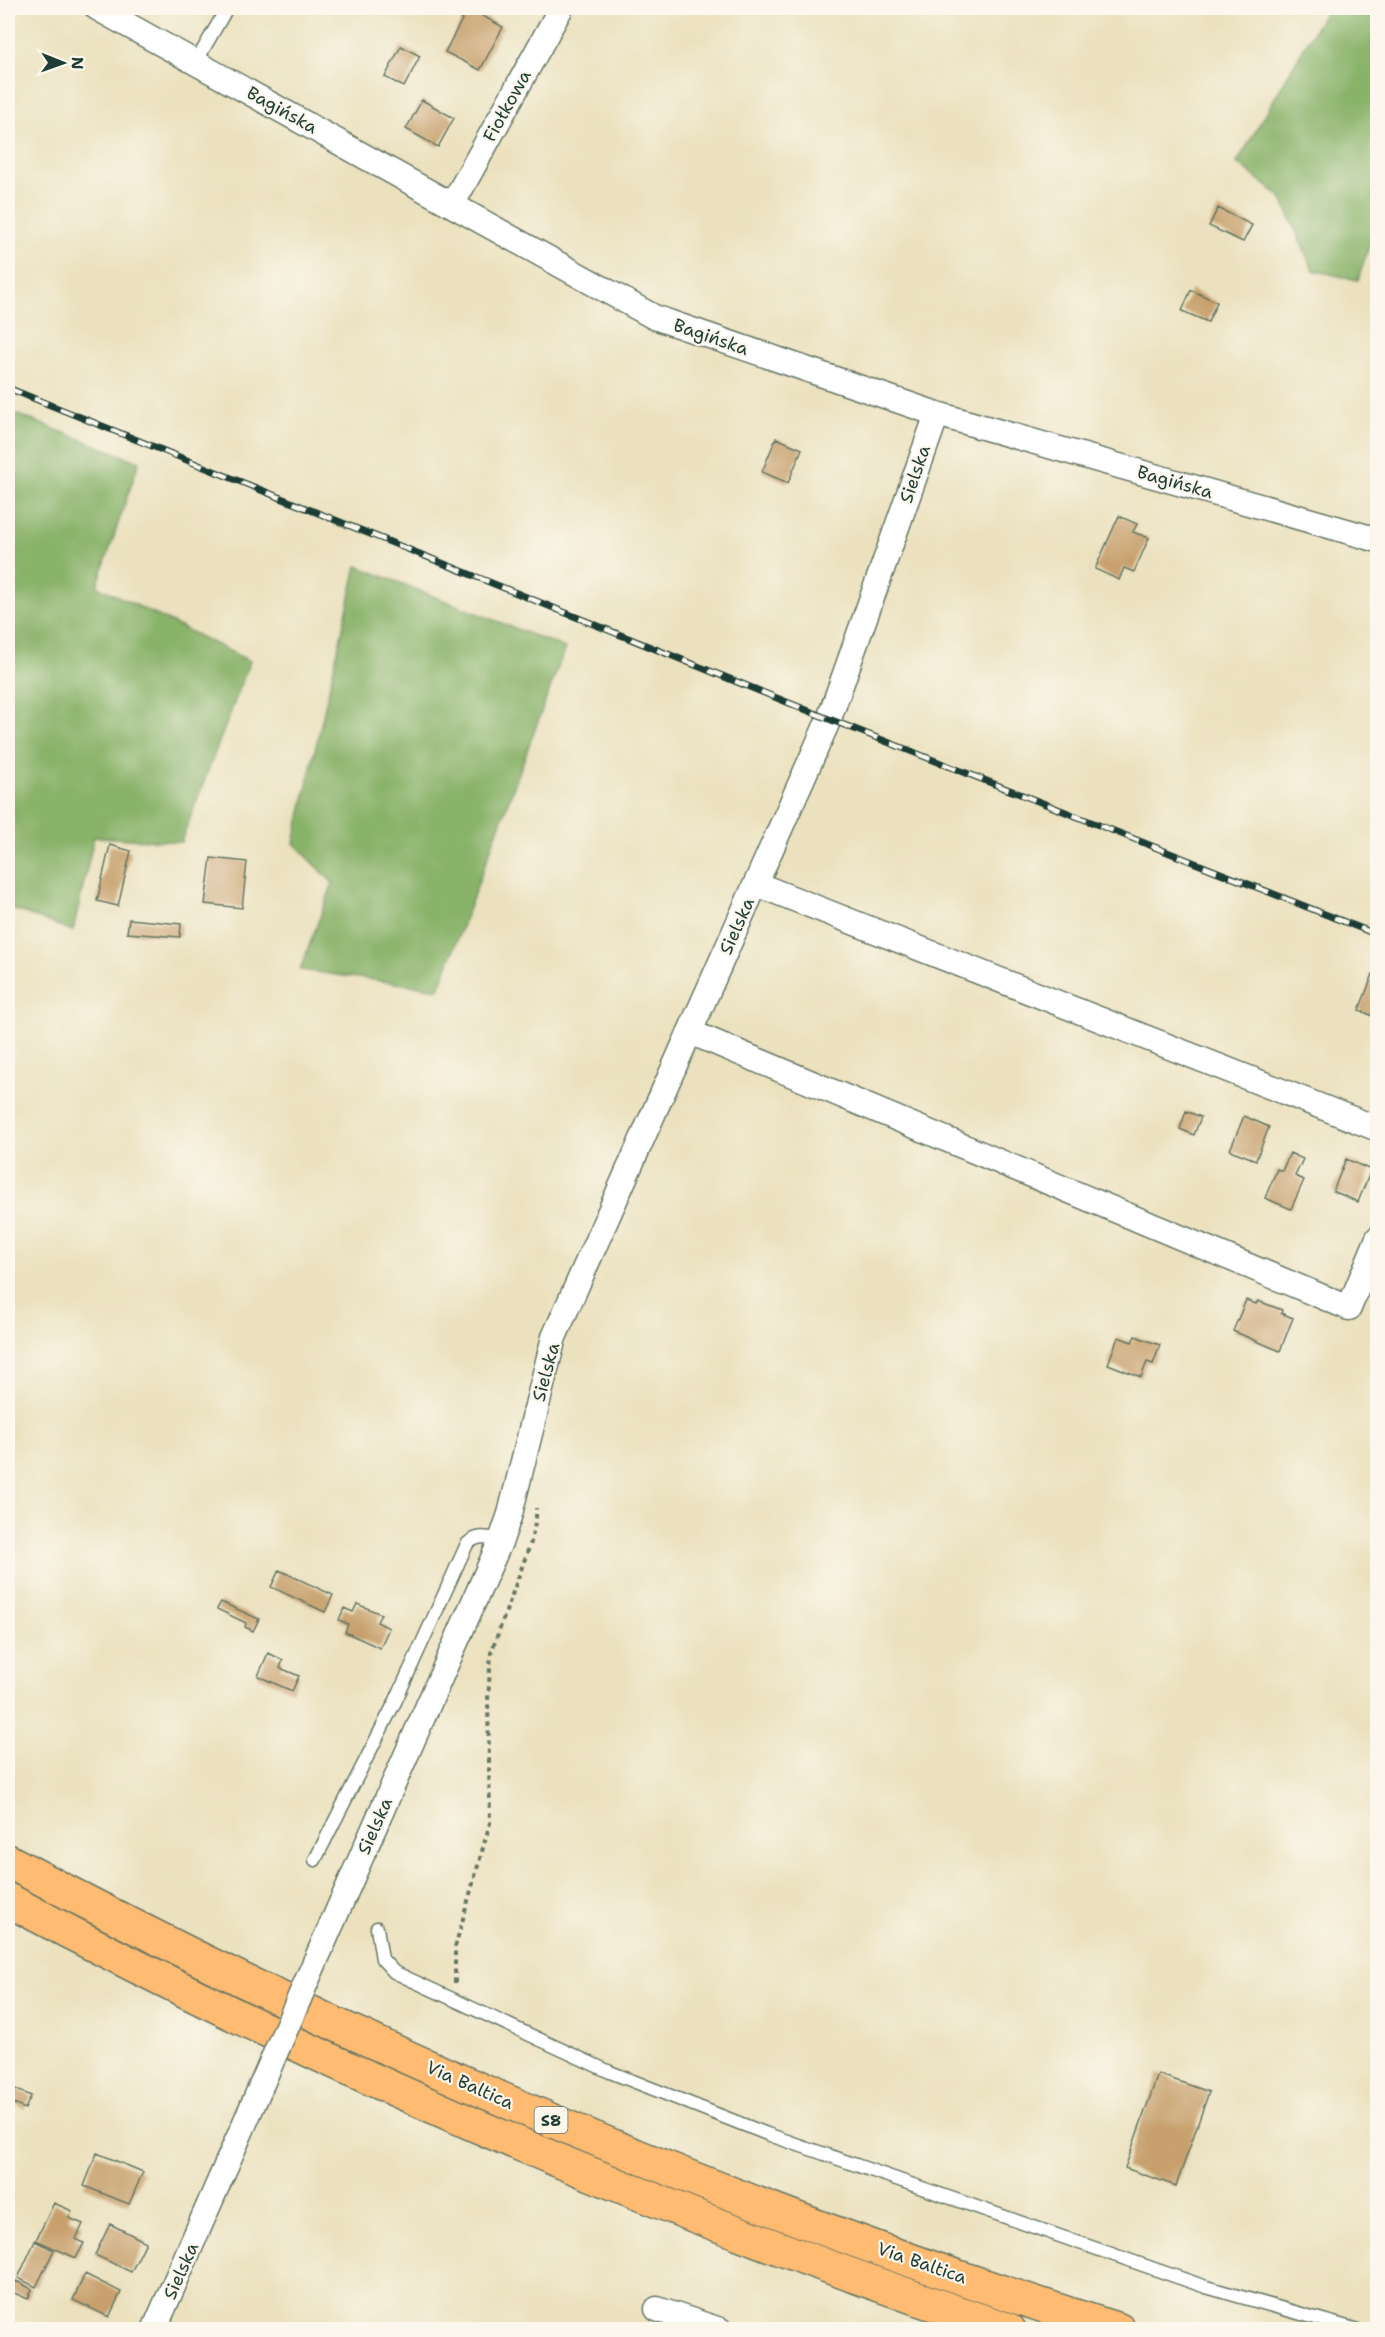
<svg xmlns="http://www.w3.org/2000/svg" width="1385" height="2337" viewBox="0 0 1385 2337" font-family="'Shantell Sans',sans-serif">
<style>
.forest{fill:#8ab36a;stroke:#54784f;stroke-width:1.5}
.building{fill:#c7a06d}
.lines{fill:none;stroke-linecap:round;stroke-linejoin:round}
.lane-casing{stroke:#667664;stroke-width:15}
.street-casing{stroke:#667664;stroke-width:27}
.highway-casing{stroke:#667664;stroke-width:36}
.path{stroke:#667664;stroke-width:4;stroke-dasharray:4.5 4.5;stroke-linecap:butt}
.lane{stroke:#fff;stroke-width:12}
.street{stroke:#fff;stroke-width:24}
.highway{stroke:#febb71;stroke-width:33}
.rail-casing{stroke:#1f3d34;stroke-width:7}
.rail{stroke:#fbf7ec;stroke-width:4.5;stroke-dasharray:14;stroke-linecap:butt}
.street-bridge-casing{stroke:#667664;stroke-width:27;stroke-linecap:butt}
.street-bridge{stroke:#fff;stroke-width:24}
.labels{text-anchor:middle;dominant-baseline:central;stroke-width:4.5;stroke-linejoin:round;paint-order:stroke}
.shield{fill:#fbf7ec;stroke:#61756b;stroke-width:1.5}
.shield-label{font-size:16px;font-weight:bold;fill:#1f3d34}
.street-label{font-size:18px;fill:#1f3d34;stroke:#fbf7ec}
</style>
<rect width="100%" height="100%" fill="#fbf7ec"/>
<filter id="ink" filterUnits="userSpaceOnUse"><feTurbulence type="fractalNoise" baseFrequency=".0167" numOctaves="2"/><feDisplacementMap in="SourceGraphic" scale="12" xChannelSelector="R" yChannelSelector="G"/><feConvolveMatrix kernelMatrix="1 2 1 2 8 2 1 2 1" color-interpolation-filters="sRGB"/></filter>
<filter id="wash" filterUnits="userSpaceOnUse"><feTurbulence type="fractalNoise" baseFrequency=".008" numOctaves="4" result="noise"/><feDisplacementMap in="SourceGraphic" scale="24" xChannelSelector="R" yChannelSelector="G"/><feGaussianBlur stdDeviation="1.35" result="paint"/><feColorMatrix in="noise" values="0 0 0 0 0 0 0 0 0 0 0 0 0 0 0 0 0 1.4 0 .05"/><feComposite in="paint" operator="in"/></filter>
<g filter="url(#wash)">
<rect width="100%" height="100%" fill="#ebe1be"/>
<path class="forest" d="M1327,8H1377V221L1358,280L1313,270L1281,197L1237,163Z
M8,411L139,462L97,586L250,661L181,842L94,837L73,931L8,907Z
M357,566L565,648L439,989L300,970L333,883L294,843Z"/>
<g id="blocks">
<path class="building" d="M468,8L503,27L480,70L445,52Z
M401,46L420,56L404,87L385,77Z
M422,100L454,118L438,147L406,129Z
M1218,208L1252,225L1243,242L1209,226Z
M1191,290L1217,302L1208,322L1182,311Z
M776,438L802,449L788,483L762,472Z
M1119,516L1137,524L1133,532L1149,538L1134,572L1124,568L1119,580L1095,569Z
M110,845L131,851L118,906L97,901Z
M211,858L247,862L242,908L205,904Z
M129,919L181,924L180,937L127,933Z
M1373,974L1378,976V1018L1359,1010Z
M1186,1111L1201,1117L1194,1135L1180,1129Z
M1244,1116L1269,1127L1256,1160L1230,1150Z
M1290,1153L1303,1159L1295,1176L1304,1180L1291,1209L1265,1198L1277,1169L1282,1171Z
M1346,1159L1371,1170L1358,1202L1333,1191Z
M1246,1300L1256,1304L1258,1301L1282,1310L1281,1313L1293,1318L1280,1351L1233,1331Z
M1135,1336L1160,1345L1153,1364L1147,1362L1141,1377L1108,1364L1118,1337L1132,1342Z
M279,1570L333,1595L325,1612L271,1587Z
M221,1602L259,1619L253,1631L245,1627L246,1623L217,1609Z
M357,1604L381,1614L377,1622L389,1628L380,1648L345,1632L348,1624L339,1620L344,1608L353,1612Z
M268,1653L283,1660L280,1668L299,1676L292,1691L258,1676Z
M1158,2074L1209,2092L1176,2186L1125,2168Z
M13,2088L31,2096L25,2109L8,2101Z
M97,2153L143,2172L129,2204L84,2186Z
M54,2203L72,2211L69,2218L83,2224L76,2239L84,2243L76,2258L36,2240Z
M110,2224L146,2242L131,2272L95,2255Z
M35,2241L54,2250L36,2287L18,2278Z
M85,2274L121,2292L109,2317L73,2300Z
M16,2281L32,2289L28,2299L12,2292Z"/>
</g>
</g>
<g filter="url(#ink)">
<use href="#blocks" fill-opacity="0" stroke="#667664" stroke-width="1.5"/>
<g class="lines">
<g class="lane-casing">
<path id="lane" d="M196,62L227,8
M315,1860L396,1700L467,1544C478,1534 487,1537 501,1540
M377,1928L382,1959L394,1972L610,2072L767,2134L1206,2287L1358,2330"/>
</g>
<g class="street-casing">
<path id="street" d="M97,8L654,317L937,414L1378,540
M452,205L561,8
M756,884L1378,1129
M690,1032L1349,1308L1378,1238
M315,1962L501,1540L510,1514L554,1337L829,719L937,414
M657,2309L720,2330
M154,2330L261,2086"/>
</g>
<g class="highway-casing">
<path id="highway" d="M8,1861C364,2050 734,2209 1119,2330
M8,1900C330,2071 663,2214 1009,2330"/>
</g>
<path class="path" d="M455,1983V1947L490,1823L488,1700L491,1653L531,1542L536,1518V1508"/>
<use href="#lane" class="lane"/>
<use href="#street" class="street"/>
<use href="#highway" class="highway"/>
<g class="rail-casing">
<path id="rail" d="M8,388L829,719L1378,935"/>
</g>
<use href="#rail" class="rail"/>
<g class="street-bridge-casing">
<path id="street-bridge" d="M261,2086L315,1962"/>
</g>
<use href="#street-bridge" class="street-bridge"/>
</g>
</g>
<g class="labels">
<rect class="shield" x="534.5" y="2107" width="33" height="26" rx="4.5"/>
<g class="shield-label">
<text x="551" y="2120">S8</text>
</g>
<g class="street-label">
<text transform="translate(507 106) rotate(-61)">Fiołkowa</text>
<text transform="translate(282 110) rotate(29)">Bagińska</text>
<text transform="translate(711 337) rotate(19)">Bagińska</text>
<text transform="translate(915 474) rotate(-71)">Sielska</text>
<text transform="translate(1175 482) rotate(16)">Bagińska</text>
<text transform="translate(737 926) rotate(-66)">Sielska</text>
<text transform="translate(546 1372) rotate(-75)">Sielska</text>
<text transform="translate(375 1826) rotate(-66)">Sielska</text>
<text transform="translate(470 2085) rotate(24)">Via Baltica</text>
<text transform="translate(922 2263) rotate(19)">Via Baltica</text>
<text transform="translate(181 2271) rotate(-66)">Sielska</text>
</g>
</g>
<rect width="1385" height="2337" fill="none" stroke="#fbf7ec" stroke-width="30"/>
<g transform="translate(63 63) rotate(91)" stroke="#fbf7ec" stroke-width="4.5" paint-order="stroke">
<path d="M0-4.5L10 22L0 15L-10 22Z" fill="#1f3d34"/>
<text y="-9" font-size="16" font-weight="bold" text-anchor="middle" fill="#1f3d34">N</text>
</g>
</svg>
